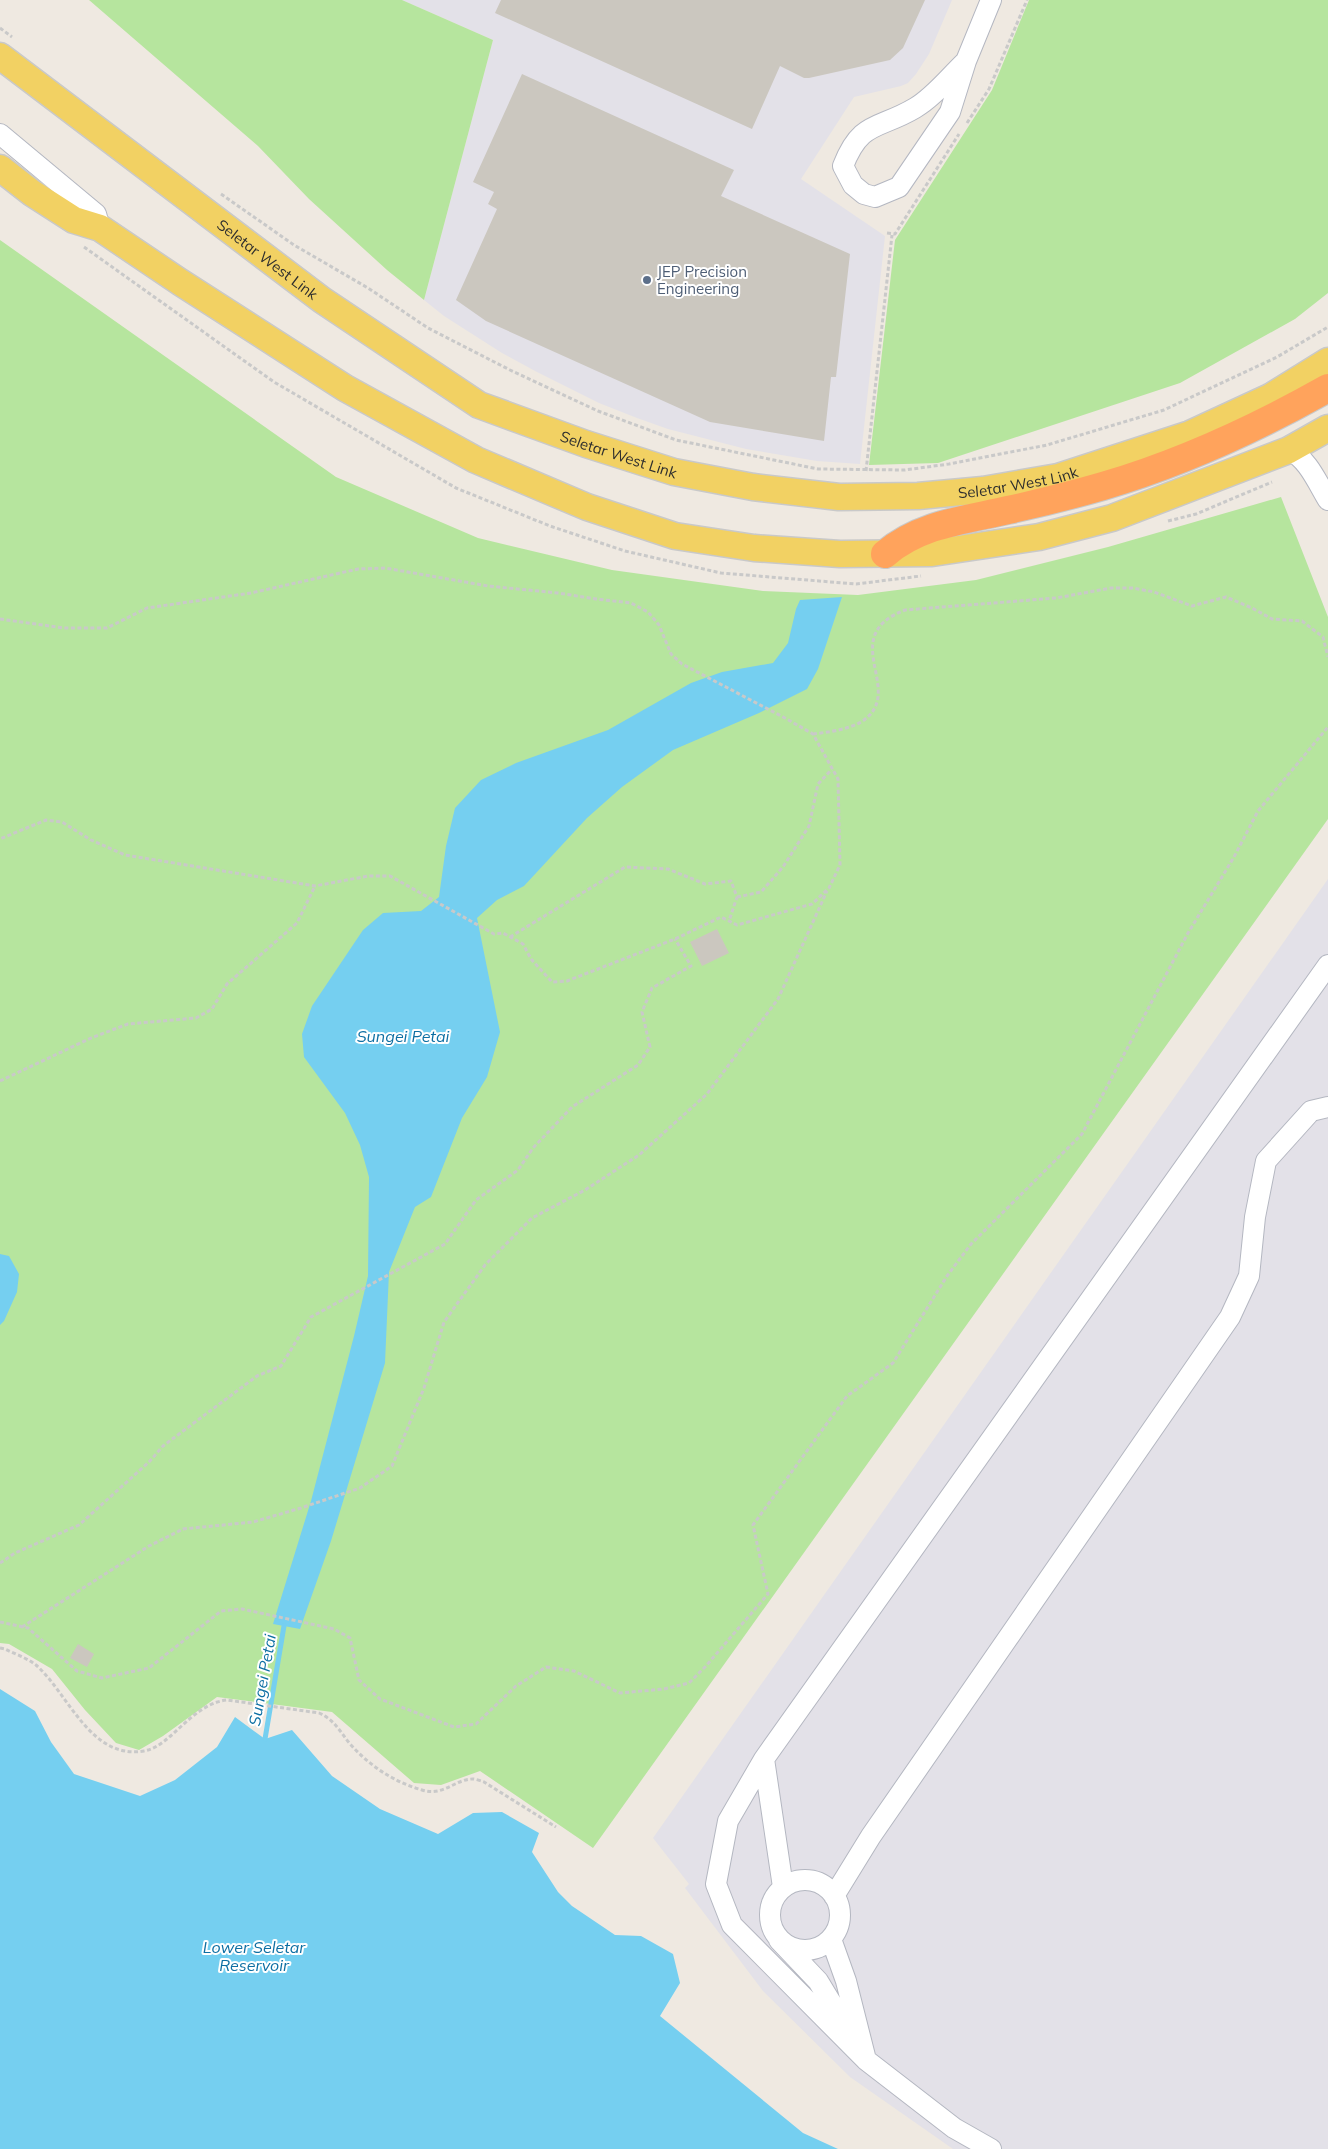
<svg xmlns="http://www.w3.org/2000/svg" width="1328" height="2149" viewBox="0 0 1328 2149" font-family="Mulish,sans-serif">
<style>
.industrial{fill:#e3e1e8}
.green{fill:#b6e59e}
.water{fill:#75cff0}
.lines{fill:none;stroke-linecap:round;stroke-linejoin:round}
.stream{stroke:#75cff0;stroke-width:5}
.building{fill:#cbc7bf}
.minor-casing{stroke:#b4b7c1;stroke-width:22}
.major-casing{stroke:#c9c9c9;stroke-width:29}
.highway-casing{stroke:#c9c9c9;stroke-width:30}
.path{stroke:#c9c9c9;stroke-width:3;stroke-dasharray:4 2.5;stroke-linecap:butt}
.minor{stroke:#fff;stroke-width:20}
.major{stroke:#f2d163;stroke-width:26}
.highway{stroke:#ffa35c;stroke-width:28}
.service-dot{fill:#5c6f8a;stroke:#fff;stroke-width:2}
.labels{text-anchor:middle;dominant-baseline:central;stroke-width:4;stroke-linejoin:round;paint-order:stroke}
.street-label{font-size:15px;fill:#2e2e2e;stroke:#fff}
.service-label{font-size:15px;fill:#4e5e75;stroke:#fff;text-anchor:start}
.water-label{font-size:16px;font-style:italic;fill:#0d6fa3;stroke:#fff}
</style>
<rect width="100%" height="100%" fill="#efe9e1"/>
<path class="industrial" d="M402,0H952L929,54L916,74L908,83L901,86L854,97L801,179L885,236L860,464L817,461L746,449L668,429L637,418L599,403L537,372L502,353L444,316L424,300L493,40Z
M1328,879V2149H953L850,2077L763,1991L685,1888L689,1884L653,1838Z"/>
<path class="green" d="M89,0H402L493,40L424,300L387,270L309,199L258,146Z
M1029,0H1328V293L1295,319L1180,383L938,463L869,465L895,240L992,90Z
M0,240L336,477L478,538L612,570L763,591L858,595L976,580L1108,547L1281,497L1328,617V819L593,1848L480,1771L441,1785L414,1783L332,1712L217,1697L163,1736L139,1750L116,1743L85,1710L52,1669L9,1644L0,1643Z"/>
<path class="water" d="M842,597L818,669L807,689L759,713L673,750L622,787L587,818L524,886L497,900L477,918L500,1032L487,1077L462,1118L431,1197L415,1207L389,1272L385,1363L331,1541L300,1629L273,1624L311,1501L354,1336L368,1276L369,1177L360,1145L345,1113L304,1057L302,1034L312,1006L363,930L383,913L421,911L439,897L446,846L455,808L481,780L516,763L608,730L691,683L722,672L773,663L788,643L796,609L800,600Z
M0,1254L9,1256L19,1274L17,1292L4,1321L0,1325Z
M0,1689L35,1711L51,1742L74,1774L140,1796L175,1780L217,1747L235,1717L265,1739L292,1730L332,1776L380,1809L438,1834L473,1813L502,1812L539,1833L532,1852L558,1892L572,1906L615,1935L641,1936L673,1954L680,1983L660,2016L803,2133L838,2149H0Z"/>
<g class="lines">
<path class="stream" d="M265,1739L284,1626"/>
</g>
<path class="building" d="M501,0H925L903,48L890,60L809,78H804L780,66L752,129L495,13Z
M522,74L734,170L721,196L850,254L836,377H831L824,441L710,422L486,321L456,300L497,209L488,204L494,192L473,182Z
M717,929L729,953L702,966L690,942Z
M78,1644L94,1654L87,1667L70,1658Z"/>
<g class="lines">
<g class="minor-casing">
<path id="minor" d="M966,61C950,76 934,97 915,108C878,130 861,120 843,166L853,185L864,194L875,197L899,187L950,112L966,61L991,0
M0,134L96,214L100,228
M1289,450C1308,459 1317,482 1328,500
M764,1759L783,1887
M770 1915a35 35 0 1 1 70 0a35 35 0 1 1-70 0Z
M834,1896L871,1836L1230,1317L1249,1276L1255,1217L1266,1161L1311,1111L1328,1107
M831,1939L846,1981L866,2060L732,1925L716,1884L728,1821L764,1759L1328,965
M779,1940L818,1981L866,2060L954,2128L991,2149"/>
</g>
<g class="major-casing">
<g id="major">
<path id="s1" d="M0,56L322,300L479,405L586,444L674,472L753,487L839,497L918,496L983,490L1058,477L1190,434L1270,397L1328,361"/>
<path d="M0,168L32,193L74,220L100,228L180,282L345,388L476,460L587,507L675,536L754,548L840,554L932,553L1039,537L1112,518L1289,450L1328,428"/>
</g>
</g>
<g class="highway-casing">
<path id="highway" d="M885,554C920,524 965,520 1008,510C1040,503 1072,495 1103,486C1182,463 1257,428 1328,388"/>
</g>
<path class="path" d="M0,28L12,37
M967,123L989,89L1027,0
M221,194L294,245L368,288L428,328L510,370L598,411L676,440L818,469L905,470L949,464L1047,445L1164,410L1277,357L1328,327
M887,233L895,234L959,134
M84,247L274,382L456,488L550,526L625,551L721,573L856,584L921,576
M866,471L892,235
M1168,521L1196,514L1272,482
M0,619L64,628H107L147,608L251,593L358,569L385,568L488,586L558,593L596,599L631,603L648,612L659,625L671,654L682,664L785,718L813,734L838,779L840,865L829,888L812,904L737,925L721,917L675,939L567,981L552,982L531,959L523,944L503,933L494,934L390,876H368L315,886L125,855L91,840L62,822L46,820L0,839
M813,734C828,732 847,730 861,722C909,692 834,637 905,610L1056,598L1111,588H1133L1154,592L1192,606L1226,597L1252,608L1272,619L1302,621L1323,637L1328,657
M737,897L761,892L783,867L809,826L818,784L832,769
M510,937L625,867L668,869L705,884L731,881L737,897L729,921
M0,1081L91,1038L128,1024L196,1018L212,1009L227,984L297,923L315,886
M0,1563L15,1553L79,1525L149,1462L163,1446L257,1376L281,1366L311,1317L445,1244L476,1200L518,1170L533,1148L572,1107L638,1065L650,1047L642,1012L652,988L691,966L675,939
M0,1622L28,1628L77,1671L102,1678L149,1668L221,1611L242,1609L334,1629L350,1638L359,1680L380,1699L454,1727L476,1724L516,1686L546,1667L574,1671L620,1693L664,1689L689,1683L705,1667L768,1594L753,1525L847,1396L893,1363L947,1276L971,1244L1082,1134L1188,933L1234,857L1258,811L1328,727
M22,1627L149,1546L183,1529L253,1522L301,1508L360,1488L392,1466L424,1388L444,1322L485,1265L532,1218L585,1190L639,1155L707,1094L778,999L827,891
M0,1648L5,1649C15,1654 27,1658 36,1665C69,1694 90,1760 144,1751C172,1746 191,1704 227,1700L319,1713C335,1720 340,1732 351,1745C370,1766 394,1782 422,1790C443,1797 455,1779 473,1779C476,1779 481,1781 484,1782L556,1827"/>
<use href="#minor" class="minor"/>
<use href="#major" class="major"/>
<use href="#highway" class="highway"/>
</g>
<circle class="service-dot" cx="647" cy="280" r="5"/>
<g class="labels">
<g class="street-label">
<text stroke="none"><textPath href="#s1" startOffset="336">Seletar West Link</textPath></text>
<text stroke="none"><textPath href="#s1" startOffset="741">Seletar West Link</textPath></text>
<text stroke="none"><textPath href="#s1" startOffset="1146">Seletar West Link</textPath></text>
</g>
<g class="service-label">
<text x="657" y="271">JEP Precision<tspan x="657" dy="17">Engineering</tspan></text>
</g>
<g class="water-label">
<text x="403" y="1036">Sungei Petai</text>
<text transform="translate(262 1680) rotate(-80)">Sungei Petai</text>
<text x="254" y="1947">Lower Seletar<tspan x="254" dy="18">Reservoir</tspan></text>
</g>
</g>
</svg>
